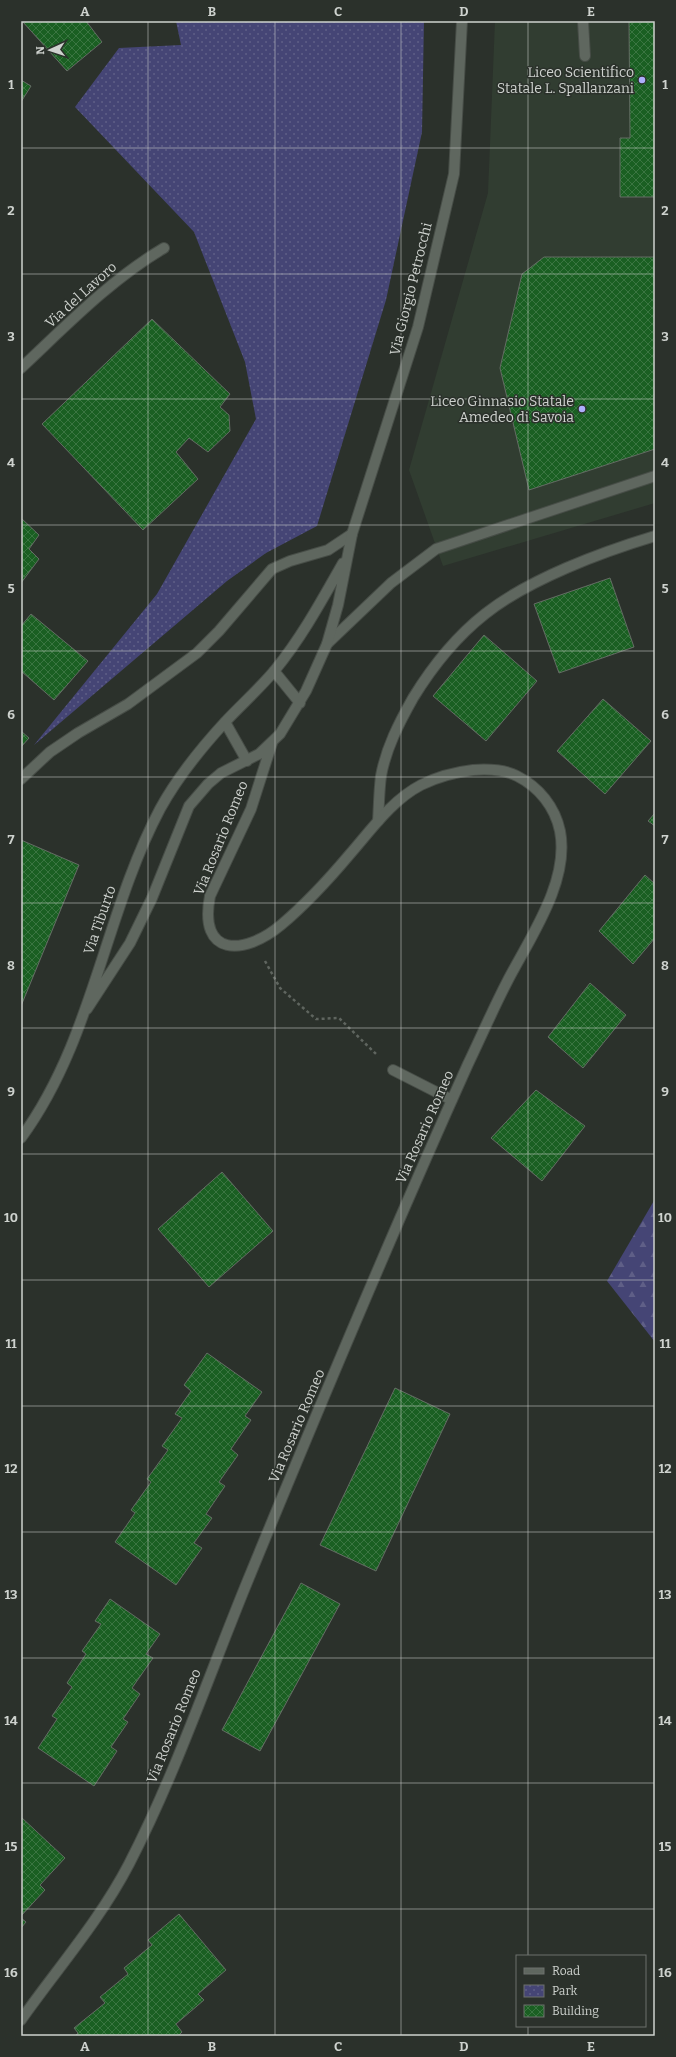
<svg xmlns="http://www.w3.org/2000/svg" width="676" height="2057" viewBox="0 0 676 2057" font-family="Bitter,serif">
<style>
.built{fill:#313d31}
.forest{fill:url(#forest-firs)}
.park{fill:url(#park-dots)}
.building{fill:url(#building-cross-hatch);stroke:#646c64}
.lines{fill:none;stroke-linecap:round;stroke-linejoin:round}
.lane-casing{stroke:#474d47;stroke-width:12}
.street-casing{stroke:#474d47;stroke-width:12}
.path{stroke:#5f655f;stroke-width:2.5;stroke-dasharray:3 3;stroke-linecap:butt}
.lane{stroke:#5f675f;stroke-width:10}
.street{stroke:#5f675f;stroke-width:10}
.grid{fill:none;stroke:#ced2ce;stroke-width:1;stroke-opacity:0.55}
.poi-dot{fill:#adaffb;stroke:#2b312b;stroke-width:1.5}
.labels{text-anchor:middle;dominant-baseline:central;stroke-width:3;stroke-linejoin:round;paint-order:stroke}
.poi-label{font-size:14px;fill:#ced2ce;stroke:#2b312b;text-anchor:end}
.street-label{font-size:14px;fill:#ced2ce;stroke:#2b312b}
.neatline{fill:none;stroke:#ced2ce;stroke-width:1.5}
.grid-label{font-size:13px;text-anchor:middle;font-weight:bold;fill:#ced2ce}
</style>
<defs>
<pattern id="forest-firs" width="22" height="20" patternUnits="userSpaceOnUse"><rect width="22" height="20" fill="#454575"/><path d="M5 1l3.5 6h-7zM16 11l3.5 6h-7z" fill="#5f5f87"/></pattern>
<pattern id="park-dots" width="8" height="8" patternUnits="userSpaceOnUse"><rect width="8" height="8" fill="#454575"/><path d="M2 2h.1M6 6h.1" fill="none" stroke="#5f5f87" stroke-width="1.8" stroke-linecap="round"/></pattern>
<pattern id="building-cross-hatch" width="8" height="8" patternUnits="userSpaceOnUse"><rect width="8" height="8" fill="#1a5f22"/><path d="M0 0l8 8M0 8l8-8" fill="none" stroke="#3a7541"/></pattern>
</defs>
<rect width="100%" height="100%" fill="#2b312b"/>
<path class="built" d="M495,21H655V503L443,566L409,470L488,193Z"/>
<path class="forest" d="M655,1199V1342L607,1281Z"/>
<path class="park" d="M176,21H424L422,132L386,300L317,526L266,553L227,581L34,745L157,594L256,419L245,362L194,232L75,107L119,48L181,45Z"/>
<path class="building" d="M22,21H86L102,42L67,71Z
M629,21H655V197H620V138H630Z
M21,80L31,86L21,102Z
M544,257H655V449L529,490L500,368L522,274Z
M152,319L230,394L220,407L229,415L230,431L208,452L189,438L176,452L198,479L143,530L42,424Z
M21,518L39,535L29,549L39,559L21,583Z
M610,578L634,647L559,673L534,604Z
M31,614L88,661L54,700L21,671V626Z
M484,635L537,681L486,741L433,696Z
M603,699L651,741L605,794L557,751Z
M21,731L29,738L21,747Z
M655,813V826L648,821Z
M21,840L79,865L21,1006Z
M645,875L655,884V938L633,964L599,931Z
M590,983L626,1015L583,1068L548,1037Z
M536,1090L585,1126L542,1181L491,1138Z
M222,1172L273,1231L209,1287L158,1229Z
M207,1353L262,1392L245,1416L251,1420L231,1449L238,1455L219,1482L225,1486L206,1514L212,1518L194,1543L202,1548L176,1585L115,1542L135,1513L131,1510L151,1482L147,1479L168,1450L162,1446L182,1418L175,1414L191,1391L184,1385Z
M395,1388L450,1414L376,1571L320,1545Z
M301,1583L340,1604L260,1751L222,1730Z
M110,1599L160,1634L146,1654L153,1658L132,1688L140,1694L123,1719L128,1722L111,1747L117,1751L94,1786L38,1748L57,1719L52,1716L72,1687L67,1683L86,1654L82,1651L101,1624L95,1621Z
M21,1817L65,1858L40,1885L45,1890L21,1916Z
M179,1914L226,1970L198,1994L204,2000L176,2024L182,2032L178,2036H75L78,2033L74,2028L105,2003L100,1997L128,1974L124,1968L152,1945L148,1940Z
M21,1918L26,1922L21,1928Z"/>
<g class="lines">
<g class="lane-casing">
<path id="lane" d="M583,21L585,56
M327,644L391,583L436,549L655,476
M21,779L50,752L78,733L128,704L197,653L219,631L272,569L290,561L328,550L352,534
M378,821C379,807 379,791 381,776C386,748 399,723 413,698C432,667 457,636 485,614C529,579 602,552 655,536"/>
</g>
<g class="street-casing">
<path id="street" d="M21,368C66,326 110,280 164,248
M274,671L300,703
M225,722L247,761
M87,1009L130,943L152,898L189,806L208,784L221,773L259,754L280,734L306,691L327,644L338,605L352,534L418,327L454,174L462,21
M393,1070L452,1100
M21,1138C93,1040 104,915 160,809C177,778 202,747 226,721C242,704 260,688 275,670C302,637 322,600 343,563
M21,2020C57,1969 100,1920 129,1864C176,1773 209,1675 248,1580C319,1407 391,1235 468,1064C481,1037 493,1009 507,982C529,939 570,882 560,831C555,807 539,787 517,776C504,769 488,769 473,770C456,772 437,777 421,785C392,800 371,830 350,854C329,879 306,904 281,925C244,956 198,957 210,896L251,809L272,743"/>
</g>
<path class="path" d="M265,961L280,988L316,1019L339,1018L376,1054"/>
<use href="#lane" class="lane"/>
<use href="#street" class="street"/>
</g>
<path class="grid" d="M148,21V2036M275,21V2036M401,21V2036M528,21V1956M21,148H655M21,274H655M21,399H655M21,525H655M21,651H655M21,777H655M21,903H655M21,1028H655M21,1154H655M21,1280H655M21,1406H655M21,1532H655M21,1658H655M21,1783H655M21,1909H655M528,2026V2036"/>
<g class="poi-dot">
<circle cx="642" cy="80" r="4"/>
<circle cx="582" cy="409" r="4"/>
</g>
<g class="labels">
<g class="poi-label">
<text x="634" y="72">Liceo Scientifico<tspan x="634" dy="16">Statale L. Spallanzani</tspan></text>
<text x="574" y="401">Liceo Ginnasio Statale<tspan x="574" dy="16">Amedeo di Savoia</tspan></text>
</g>
<g class="street-label">
<text transform="translate(411 289) rotate(-76)">Via Giorgio Petrocchi</text>
<text transform="translate(81 295) rotate(-42)">Via del Lavoro</text>
<text transform="translate(221 838) rotate(-68)">Via Rosario Romeo</text>
<text transform="translate(100 920) rotate(-71)">Via Tiburto</text>
<text transform="translate(425 1127) rotate(-66)">Via Rosario Romeo</text>
<text transform="translate(297 1426) rotate(-67)">Via Rosario Romeo</text>
<text transform="translate(174 1726) rotate(-68)">Via Rosario Romeo</text>
</g>
</g>
<rect width="676" height="2057" fill="none" stroke="#2b312b" stroke-width="44"/>
<rect x="516" y="1955" width="130" height="72" fill="#2b312b" stroke="#6c716c"/>
<rect x="524" y="1968" width="20" height="6" fill="#5f675f" stroke="#6c716c"/>
<text x="552" y="1975" font-size="12" fill="#ced2ce">Road</text>
<rect x="524" y="1985" width="20" height="12" fill="url(#park-dots)" stroke="#6c716c"/>
<text x="552" y="1995" font-size="12" fill="#ced2ce">Park</text>
<rect x="524" y="2005" width="20" height="12" fill="url(#building-cross-hatch)" stroke="#6c716c"/>
<text x="552" y="2015" font-size="12" fill="#ced2ce">Building</text>
<g transform="translate(50 50) rotate(267)" stroke="#2b312b" stroke-width="3" paint-order="stroke">
<path d="M0-3L7 15L0 10L-7 15Z" fill="#ced2ce"/>
<text y="-6" font-size="11" font-weight="bold" text-anchor="middle" fill="#ced2ce">N</text>
</g>
<rect x="22" y="22" width="632" height="2013" class="neatline"/>
<g class="grid-label">
<text x="85" y="16">A</text>
<text x="212" y="16">B</text>
<text x="338" y="16">C</text>
<text x="464" y="16">D</text>
<text x="591" y="16">E</text>
<text x="11" y="89">1</text>
<text x="665" y="89">1</text>
<text x="11" y="215">2</text>
<text x="665" y="215">2</text>
<text x="11" y="341">3</text>
<text x="665" y="341">3</text>
<text x="11" y="467">4</text>
<text x="665" y="467">4</text>
<text x="11" y="593">5</text>
<text x="665" y="593">5</text>
<text x="11" y="719">6</text>
<text x="665" y="719">6</text>
<text x="11" y="844">7</text>
<text x="665" y="844">7</text>
<text x="11" y="970">8</text>
<text x="665" y="970">8</text>
<text x="11" y="1096">9</text>
<text x="665" y="1096">9</text>
<text x="11" y="1222">10</text>
<text x="665" y="1222">10</text>
<text x="11" y="1348">11</text>
<text x="665" y="1348">11</text>
<text x="11" y="1473">12</text>
<text x="665" y="1473">12</text>
<text x="11" y="1599">13</text>
<text x="665" y="1599">13</text>
<text x="11" y="1725">14</text>
<text x="665" y="1725">14</text>
<text x="11" y="1851">15</text>
<text x="665" y="1851">15</text>
<text x="11" y="1977">16</text>
<text x="665" y="1977">16</text>
<text x="85" y="2051">A</text>
<text x="212" y="2051">B</text>
<text x="338" y="2051">C</text>
<text x="464" y="2051">D</text>
<text x="591" y="2051">E</text>
</g>
</svg>
